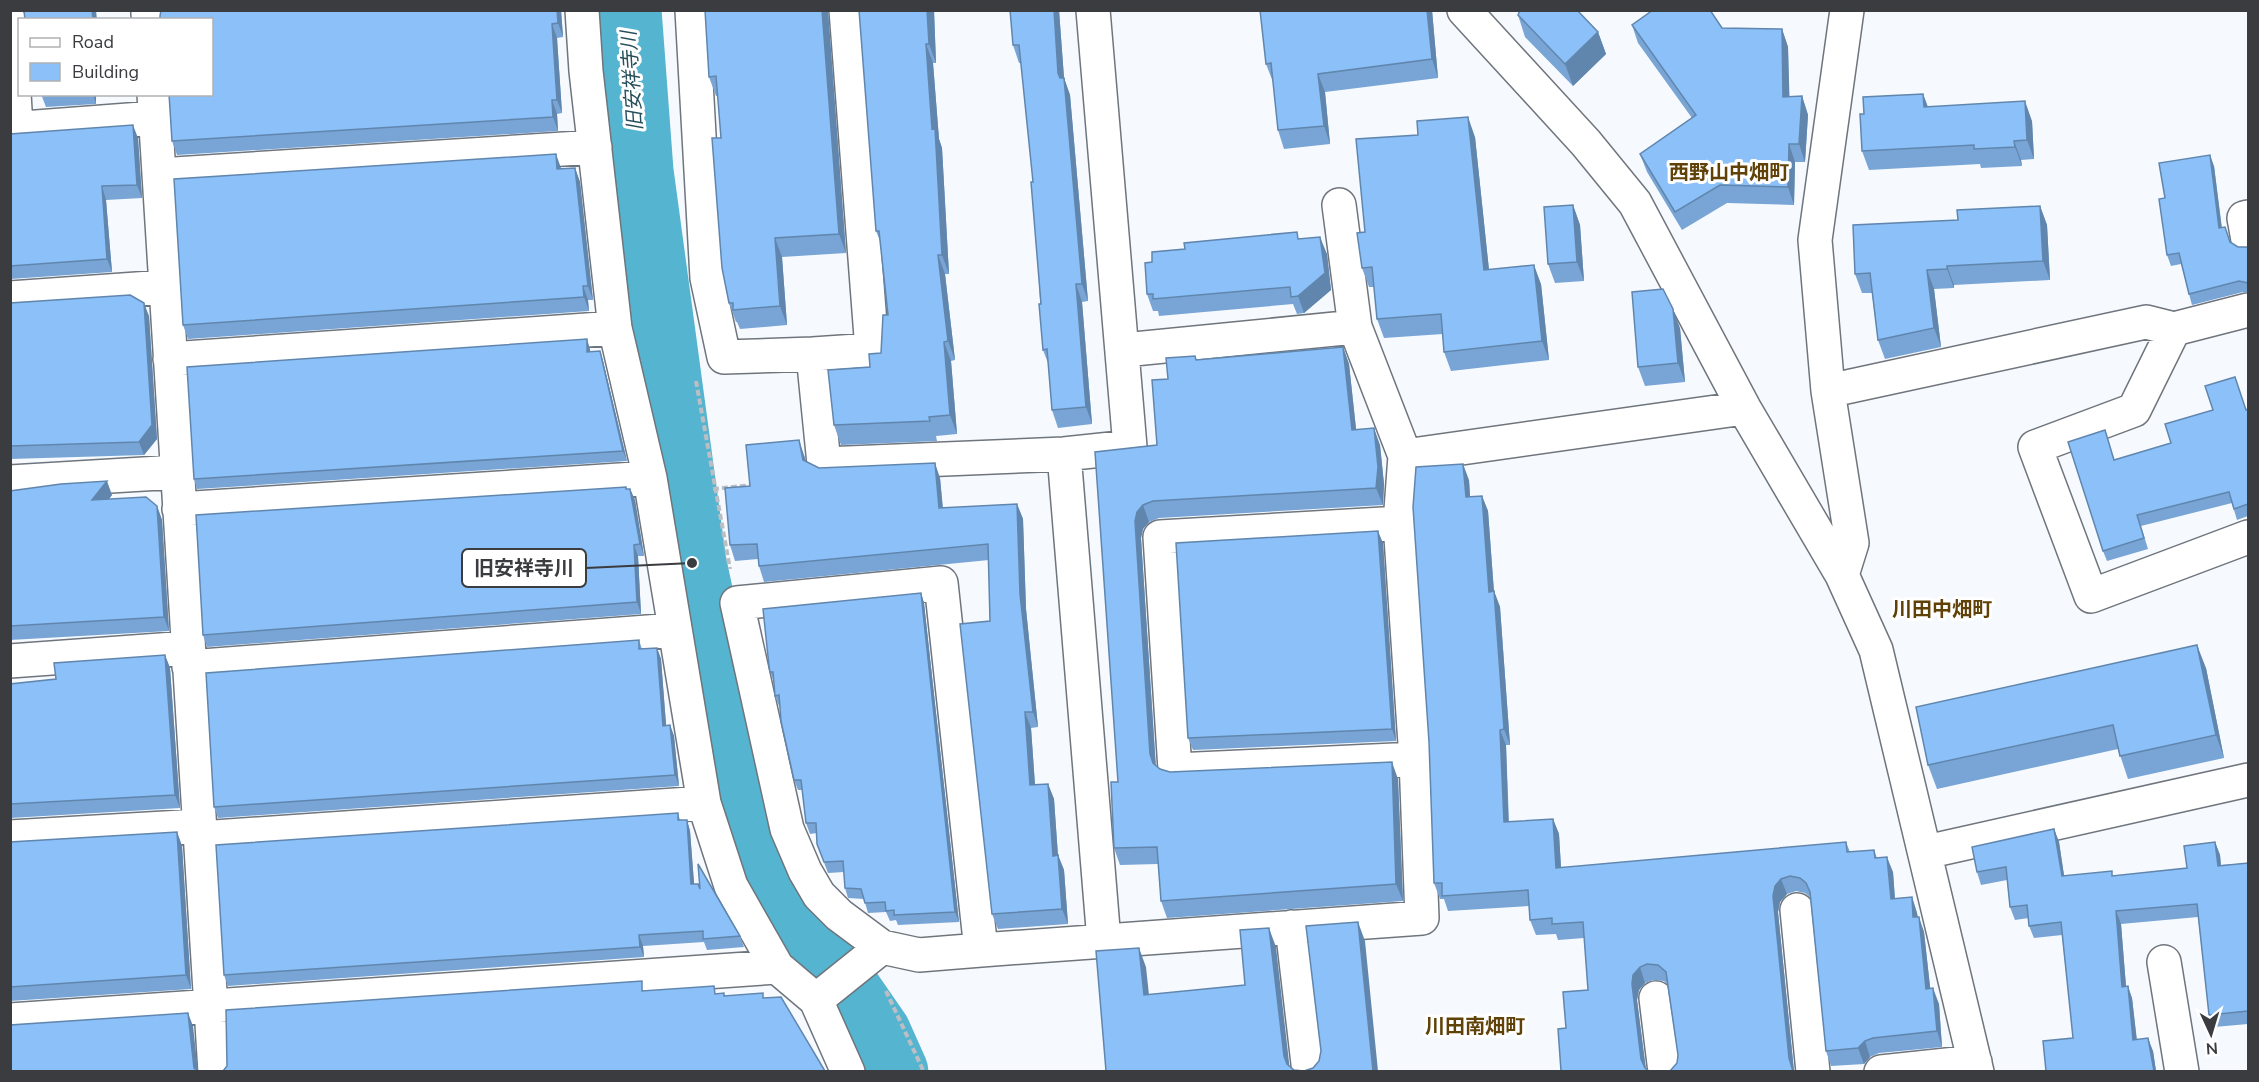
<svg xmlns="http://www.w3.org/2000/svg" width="2259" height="1082" viewBox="0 0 2259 1082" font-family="'Nunito Sans','Noto Sans JP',sans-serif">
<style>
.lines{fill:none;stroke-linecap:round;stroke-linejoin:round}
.river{stroke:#55b4cf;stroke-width:69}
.minor-casing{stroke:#6f757c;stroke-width:36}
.path{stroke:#bbbfc3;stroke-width:4;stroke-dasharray:6 3;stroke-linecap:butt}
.minor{stroke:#fff;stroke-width:33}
.wall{fill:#78a5d5}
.shaded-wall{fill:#6186ae}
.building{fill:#8bc0f8;stroke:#6186ae;stroke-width:1.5}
.labels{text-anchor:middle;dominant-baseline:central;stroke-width:6;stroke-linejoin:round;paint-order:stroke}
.water-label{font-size:20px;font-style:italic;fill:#254f5b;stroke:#fff}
.neighbourhood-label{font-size:20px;font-weight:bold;fill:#604208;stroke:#fff}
.leader{fill:none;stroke:#3a3c3f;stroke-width:2}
.callout-dot{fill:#3a3c3f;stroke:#fff;stroke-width:2}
.callout{fill:#fff;stroke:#3a3c3f;stroke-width:2}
.callout-label{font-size:20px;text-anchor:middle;font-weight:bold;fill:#3a3c3f}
</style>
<rect width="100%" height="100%" fill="#f6faff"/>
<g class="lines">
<path class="river" d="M627,10L639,171L692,563L738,779L753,837L777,897L797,931L823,956L877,1034L894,1072"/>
<g class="minor-casing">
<path id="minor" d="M582,10L586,71L615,328L650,478L704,803L731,886L777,967L816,1000L848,1072
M692,10L707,278L724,357L813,354
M846,10L872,350L813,354L824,464L1064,454L1130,447L1093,10
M1464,10L1586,143L1635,203L1744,408L1842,575L1876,650L1977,1072
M149,20L148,14L153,10
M10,22L16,128
M154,94L215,1072
M10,129L155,118
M159,175L595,147
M2248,217L2244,218L2248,240
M10,298L165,287
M2248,310L2174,329L2134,410L2035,447L2091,596L2248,537
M1124,350L1355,327
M170,359L615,328
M1828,391L2146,322L2174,329
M1064,454L1104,941
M1405,456L1744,408
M10,482L177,472
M179,509L650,478
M1400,523L1160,537L1175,770L1416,759
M1842,575L1852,543L1828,391L1815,240L1847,10
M10,661L188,648
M189,667L674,630
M10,837L199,826
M200,838L704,803
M1926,852L2248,780
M1797,910L1813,1072
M1292,927L1309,1072
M981,950L941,583L737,603L787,829L805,871L819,895L839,915L882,947L919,955L981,950L1422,918L1416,759L1400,523L1405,456L1355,327L1339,205
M2164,962L2182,1072
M1656,998L1665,1072
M816,1000L882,947
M10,1020L777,967
M1881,1072L1975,1062"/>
</g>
<path class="path" d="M696,381L730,569
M713,489L753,485
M886,991L924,1072"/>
<use href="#minor" class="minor"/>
</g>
<path class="wall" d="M561,10L563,37L557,38L562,113L557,114L558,131L177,155L172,141L169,94Z
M705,10H828L846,253L782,257L787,325L740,329L737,322H736L729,303L721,138L718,96H716L709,77Z
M934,10L936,63H933L939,139L942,148L949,274H945L955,360L951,361L957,434L936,436L937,441L841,445L834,425L870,367L881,353L888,315L880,241L876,231Z
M1010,10H1059L1064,78L1070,95L1088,301L1082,302L1092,424L1058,428L1052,410L1048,363L1043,350L1033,182L1021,63H1019L1013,45Z
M1432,10L1438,78L1325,92L1330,144L1284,149L1278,130L1273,82L1266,64Z
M1518,15L1598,32L1606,54L1573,86L1525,37Z
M1632,25L1722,28L1782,29L1788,47L1789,97L1802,96L1808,115L1805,162H1795L1794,205L1727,203L1682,230L1647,172L1640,154L1692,118L1638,43Z
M41,94H96V104L46,107Z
M1923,94L1928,107L2032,121L2034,159L2021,160L2022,166L1981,168L1980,164L1869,170L1862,151L1864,114Z
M10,134L138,138L142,198L106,200L112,272L10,279Z
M1475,137L1489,270L1541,284L1549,360L1451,371L1444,352L1443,334L1384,338L1377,319L1374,287H1369L1362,268L1365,232Z
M2214,166L2222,228L2230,242L2238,247H2248V293L2243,292L2192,305L2189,294L2181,264L2171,266L2167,255L2165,198Z
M575,168L580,182L593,300H588L589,311L188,339L183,325L561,169Z
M1573,205L1580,225L1584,281L1555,283L1548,264Z
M2040,206L2047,225L2050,280L1954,285V288L1934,289L1941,347L1885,359L1878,340L1872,293H1862L1855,274L1958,220Z
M1300,239L1327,254L1331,290L1304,313L1297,314L1293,304L1159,316L1158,311H1153L1147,294L1152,262Z
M10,303L149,316L157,439L144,455L10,459Z
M1680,328L1685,382L1645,386L1638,367Z
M1343,347L1349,364L1356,429L1380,445L1384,484L1383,505L1159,518L1149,522L1143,529L1141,538L1156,766L1160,769L1170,772L1398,779L1403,901L1167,918L1161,901L1158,864L1120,865L1114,848L1118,782L1095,452L1157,445L1168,379L1197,360Z
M590,349V351H600L603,361L627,461L197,489L194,479Z
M2235,377L2246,410L2248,409V516L2237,520L2232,503L2141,526L2148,549L2107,561L2103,551L2105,430L2114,460L2171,443L2213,410Z
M804,455L806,461L819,468L940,478L943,508L1017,504L1023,519L1026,609L1038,727L1031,728L1035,784H1048L1054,799L1058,855L1064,870L1068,924L998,929L992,914L990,621L989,560L764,582L759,566L758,559L735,561L730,545L750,486Z
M1469,480L1470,496H1482L1488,511L1494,591L1500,607L1510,745H1506L1509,822L1553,819L1559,834L1561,868L1846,842L1850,852L1874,850L1877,858L1893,872L1895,899L1912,897L1917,913L1918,917L1924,932L1930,988L1939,1004L1942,1047L1879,1053L1870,1057L1864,1064L1831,1066L1826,1051L1810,897L1805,893L1796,891L1787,894L1780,902L1778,912L1794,1071H1670L1677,1063L1678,1055L1667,984L1664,981L1653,980L1645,983L1639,990L1637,1000L1646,1069L1566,1028L1588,990L1584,938L1558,940L1556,934L1536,935L1530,920L1529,906L1448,911L1444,899H1440L1434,883Z
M627,489H630L635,500L644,556H638L641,614L207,647L203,635Z
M10,491L112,495L109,499L157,506L162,520L169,631L10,640Z
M1383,543L1396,741L1193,750L1188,738Z
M921,593L924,603L959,922L898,925L896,920L890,921L886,912L868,913L864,899L848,898L845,888L844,872L828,873L817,844V833L810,834L806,823L802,790H798L794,780L780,706H779L775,696L774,682L770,672Z
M639,640L642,649L657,648L661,659L666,725H670L674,736L679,786L218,818L214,807Z
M165,655L170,668L180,808L10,818V684L56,679Z
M2206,668L2224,758L2128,779L2118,749L1937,789L1928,765Z
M678,813L680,820H687L690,831L694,884L740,936L744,947L707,950L704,942L643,946L644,957L228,986L224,975Z
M2054,829L2059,842L2064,876H2114L2187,868L2215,842L2220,855L2221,865L2248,863V1024L2214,1027L2209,1015L2198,917L2121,924L2126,986L2132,998L2137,1040L2153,1051L2156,1071H2046L2073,1038L2062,935L2034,938L2029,926V918L2015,920L2010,907L2007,880L1981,885L1977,872Z
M177,832L182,846L191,989L10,1001V842Z"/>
<path class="shaded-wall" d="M92,10H96L97,20H93Z
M557,10H561L563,37L558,23Z
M822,10H828L846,253L839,234Z
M927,10H934L936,63L929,44Z
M1054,10H1059L1065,91L1064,78L1070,95L1088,301L1082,284L1058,73Z
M1427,10H1432L1438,78L1432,59Z
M552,24L557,38L562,113L557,100Z
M1782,29L1788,47L1790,115L1783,97Z
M1598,32L1606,54L1573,86L1565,64Z
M926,44L933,63L939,139L942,148L949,274L942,255Z
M1318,74L1325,92L1330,144L1324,126Z
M93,94H96V104Z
M1923,94L1930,113L1924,107Z
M1802,96L1808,115L1805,162L1799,144Z
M552,100L557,114L558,131L553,117Z
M2025,101L2032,121L2034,159L2027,140Z
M1468,117L1475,137L1491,289L1484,270Z
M133,125L138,138L142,198L137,185Z
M2014,141L2021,160L2022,166L2015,147Z
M1789,144L1795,162L1794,205L1788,187Z
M556,154L561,168L562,183L557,169Z
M2210,155L2214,166L2223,239L2219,228Z
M575,168L580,182L593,300L588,286Z
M102,186L106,200L112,272L107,259Z
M1573,205L1580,225L1584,281L1577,262Z
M2040,206L2047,225L2050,280L2043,261Z
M1320,237L1327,254L1331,290L1304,313L1298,296Z
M775,238L782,257L787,325L780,306Z
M938,255L945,274L955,360L948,341Z
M1534,265L1541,284L1549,360L1542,341Z
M1947,266L1954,285V288L1947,269Z
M1927,270L1934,289L1941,347L1934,328Z
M1076,284L1082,302L1092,424L1086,407Z
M583,286L588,300L589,311L584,297Z
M144,303L149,316L157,439L144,455L139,442Z
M1673,309L1680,328L1685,382L1678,363Z
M587,339L590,349L591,362L587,352Z
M944,342L951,361L957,434L950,415Z
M1343,347L1349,364L1358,447L1352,430Z
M600,351L603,361L627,461L623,451Z
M1374,428L1380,445L1384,484L1383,505L1376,488Z
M799,440L804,455L809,475L803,460Z
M935,463L940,478L944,523L939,508Z
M1463,464L1469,480L1471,512L1466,497Z
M107,481L112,495L97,514L92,500Z
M630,489L635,500L644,556L640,544Z
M1482,496L1488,511L1495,607L1489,592Z
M1017,504L1023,519L1026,609L1038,727L1033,712L1020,594Z
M1143,505L1149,522L1143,529L1141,538L1156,771L1150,754L1135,521L1137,512Z
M157,506L162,520L169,631L164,617Z
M1378,531L1383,543L1396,741L1392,729Z
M634,545L638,556L641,614L637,602Z
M1494,591L1500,607L1510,745L1504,729Z
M921,593L924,603L959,922L955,912Z
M2197,645L2206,668L2224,758L2216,735Z
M657,648L661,659L667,737L663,726Z
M165,655L170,668L180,808L175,795Z
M1025,712L1031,728L1036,800L1030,785Z
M670,725L674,736L679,786L675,775Z
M1500,730L1506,745L1509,838L1504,822Z
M1392,762L1398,779L1403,901L1396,884Z
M1048,784L1054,799L1059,871L1053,856Z
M1553,819L1559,834L1562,884L1556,868Z
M687,820L690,831L695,895L691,884Z
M2054,829L2059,842L2066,888L2062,876Z
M177,832L182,846L191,989L186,975Z
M2215,842L2220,855L2222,878L2218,866Z
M1058,855L1064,870L1068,924L1062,909Z
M1887,857L1893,872L1896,914L1891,899Z
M1781,879L1787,894L1780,902L1778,912L1794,1071H1793L1789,1058L1773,896L1775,886Z
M1912,897L1917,913L1919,933L1913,917Z
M2116,911L2121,924L2127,999L2122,987Z
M1919,917L1924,932L1932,1004L1926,989Z
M1358,922L1365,941L1378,1071H1373Z
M1269,928L1276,947L1290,1071L1284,1056Z
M639,935L643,946L644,957L640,947Z
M1139,948L1146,967L1151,1014L1144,995Z
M1640,967L1645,983L1639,990L1637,1000L1646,1071L1641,1059L1632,984L1633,975Z
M2128,986L2132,998L2138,1052L2133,1040Z
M1933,988L1939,1004L1942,1047L1937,1031Z
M188,1013L193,1026L198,1071L194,1068Z
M2148,1038L2153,1051L2156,1071H2154Z
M1865,1041L1870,1057L1864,1064L1858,1048Z"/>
<path class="building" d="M24,10H92L93,20H25Z
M161,10H557L558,23L552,24L557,100H552L553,117L172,141L169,94H212V20H160V16Z
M705,10H822L839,234L775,238L780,306L733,310V303H729L722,268L712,138H721L716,76L709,77Z
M859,10H927L929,44H926L932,129L935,128L942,255H938L948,341L944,342L950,415L929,417L930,421L834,425L828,370L870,367L869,354L881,353L883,315H888L879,231H876Z
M1010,10H1054L1058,73L1060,78H1064L1082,284H1076L1086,407L1052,410L1047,349L1043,350L1039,304H1041L1031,182H1033L1019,45H1013Z
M1260,10H1427L1432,59L1318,74L1324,126L1278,130L1271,63L1266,64Z
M1520,10H1577L1598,32L1565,64L1518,15Z
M1653,10H1710L1722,28L1782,29L1783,97L1802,96L1799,144H1789L1788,187L1720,185L1675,212L1640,154L1696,115L1632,25Z
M1923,94L1924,107L2025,101L2027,140L2014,141L2015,147L1974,149V145L1862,151L1860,114H1864L1863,97Z
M1468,117L1484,270L1534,265L1542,341L1444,352L1441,314L1377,319L1372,267L1362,268L1357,233L1365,232L1356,139L1418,135L1417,121Z
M133,125L137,185L102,186L107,259L10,266V134Z
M556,154L557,169L575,168L588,286H583L584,297L183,325L174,179Z
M2210,155L2219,228L2225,227L2230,242L2238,247H2248V283L2239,281L2189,294L2179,253L2167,255L2159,199L2165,198L2159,163Z
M1573,205L1577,262L1548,264L1544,207Z
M2040,206L2043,261L1947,266V269L1927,270L1934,328L1878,340L1870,273L1855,274L1853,225L1958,220L1957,210Z
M1297,232L1298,239L1320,237L1325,273L1298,296L1291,297L1290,287L1153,299V294H1147L1145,263L1152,262V252L1185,249L1184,243Z
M1663,289L1673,309L1678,363L1638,367L1632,292Z
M130,295L144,303L152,425L139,442L10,446V303Z
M587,339V352L600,351L623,451L194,479L187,367Z
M1343,347L1352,430L1374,428L1378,467L1376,488L1153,501L1143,505L1137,512L1135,521L1150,754L1153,763L1160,769L1170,772L1392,762L1396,884L1161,901L1157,847L1114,848L1111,782H1118L1095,452L1157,445L1152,380L1168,379L1166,358L1195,356L1196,360Z
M2235,377L2246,410L2248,409V504L2234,509L2229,492L2137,515L2144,538L2103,551L2068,442L2105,430L2114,460L2171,443L2165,424L2213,410L2205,386Z
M799,440L803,460L819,468L935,463L939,508L1017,504L1020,594L1033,712H1025L1030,785L1048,784L1053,856L1058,855L1062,909L992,914L960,624L990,621L988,544L759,566L757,544L730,545L725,488L750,486L746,445Z
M1463,464L1466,497L1482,496L1489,592L1494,591L1504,729L1500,730L1504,822L1553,819L1556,868L1846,842L1847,852L1874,850L1875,858L1887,857L1891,899L1912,897L1913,917H1919L1926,989L1933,988L1937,1031L1873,1038L1865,1041L1858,1048L1826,1051L1810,892L1806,883L1800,878L1790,876L1781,879L1775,886L1773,896L1789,1058L1792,1068L1793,1071H1670L1677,1063L1678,1055L1666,972L1658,965L1647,964L1640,967L1633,975L1632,984L1641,1059L1645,1068L1649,1071H1561L1558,1029L1566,1028L1563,992L1588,990L1583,922L1552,924V918L1530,920L1528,890L1442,896V883H1434L1429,742L1413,507L1416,467Z
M107,481L92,500L146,497L157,506L164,617L10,626V491L61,484Z
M626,487V489H630L640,544L634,545L637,602L203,635L196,515Z
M1378,531L1392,729L1188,738L1176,543Z
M921,593L955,912L894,915V910L886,911L885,902L865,903L861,889L845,888L843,861L824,862L817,844L816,823H806L801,780H794L781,721L779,695L775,696L773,672H770L769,666L763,609Z
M639,640V649L657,648L663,726L670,725L675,775L214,807L206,673Z
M2197,645L2216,735L2120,756L2113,725L1928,765L1916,707Z
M165,655L175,795L10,804V684L56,679L54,663Z
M678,813V820H687L691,884H698L700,889L698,864L740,936L703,939V931L639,935L640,947L224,975L216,845Z
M2054,829L2062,876L2112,871V876L2187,868L2184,846L2215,842L2218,866L2248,863V1011L2209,1015L2197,904L2116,911L2122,987L2128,986L2133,1040L2148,1038L2154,1071H2046L2043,1041L2073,1038L2061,922L2029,926L2027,905L2010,907L2006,867L1977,872L1972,847Z
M177,832L186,975L10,987V842Z
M1358,922L1373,1071H1106L1096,951L1139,948L1144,995L1245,985L1240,930L1269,928L1284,1056L1287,1064L1294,1070L1304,1071L1313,1068L1319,1061L1321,1051L1306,926Z
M642,981V991L714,986L715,994L724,993V996L763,993V998L781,997L825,1071H223L227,1066L226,1010Z
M188,1013L194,1068L198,1071H10V1025Z"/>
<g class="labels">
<g class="water-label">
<text transform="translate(632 81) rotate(-94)">旧安祥寺川</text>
</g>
<g class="neighbourhood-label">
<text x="1729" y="172">西野山中畑町</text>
<text x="1942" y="609">川田中畑町</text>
<text x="1475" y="1026">川田南畑町</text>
</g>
</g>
<path class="leader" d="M692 563L586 568"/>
<circle class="callout-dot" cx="692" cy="563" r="6"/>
<rect class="callout" x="462" y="549" width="124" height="38" rx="6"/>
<g class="callout-label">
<text x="524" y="575">旧安祥寺川</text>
</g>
<rect width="2259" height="1082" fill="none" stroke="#3a3c3f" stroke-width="24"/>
<rect x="18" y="18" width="195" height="78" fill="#ffffff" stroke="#b0b1b2" stroke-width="1.5"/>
<rect x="30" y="38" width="30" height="9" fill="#ffffff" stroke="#b0b1b2" stroke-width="1.5"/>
<text x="72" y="48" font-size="18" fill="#3a3c3f">Road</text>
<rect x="30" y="63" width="30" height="18" fill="#8bc0f8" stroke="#b0b1b2" stroke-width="1.5"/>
<text x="72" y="78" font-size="18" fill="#3a3c3f">Building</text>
<g transform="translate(2211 1034) rotate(176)" stroke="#ffffff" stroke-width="4.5" paint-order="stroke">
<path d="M0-4.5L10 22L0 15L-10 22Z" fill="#3a3c3f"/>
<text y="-9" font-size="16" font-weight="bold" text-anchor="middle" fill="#3a3c3f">N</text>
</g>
</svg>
